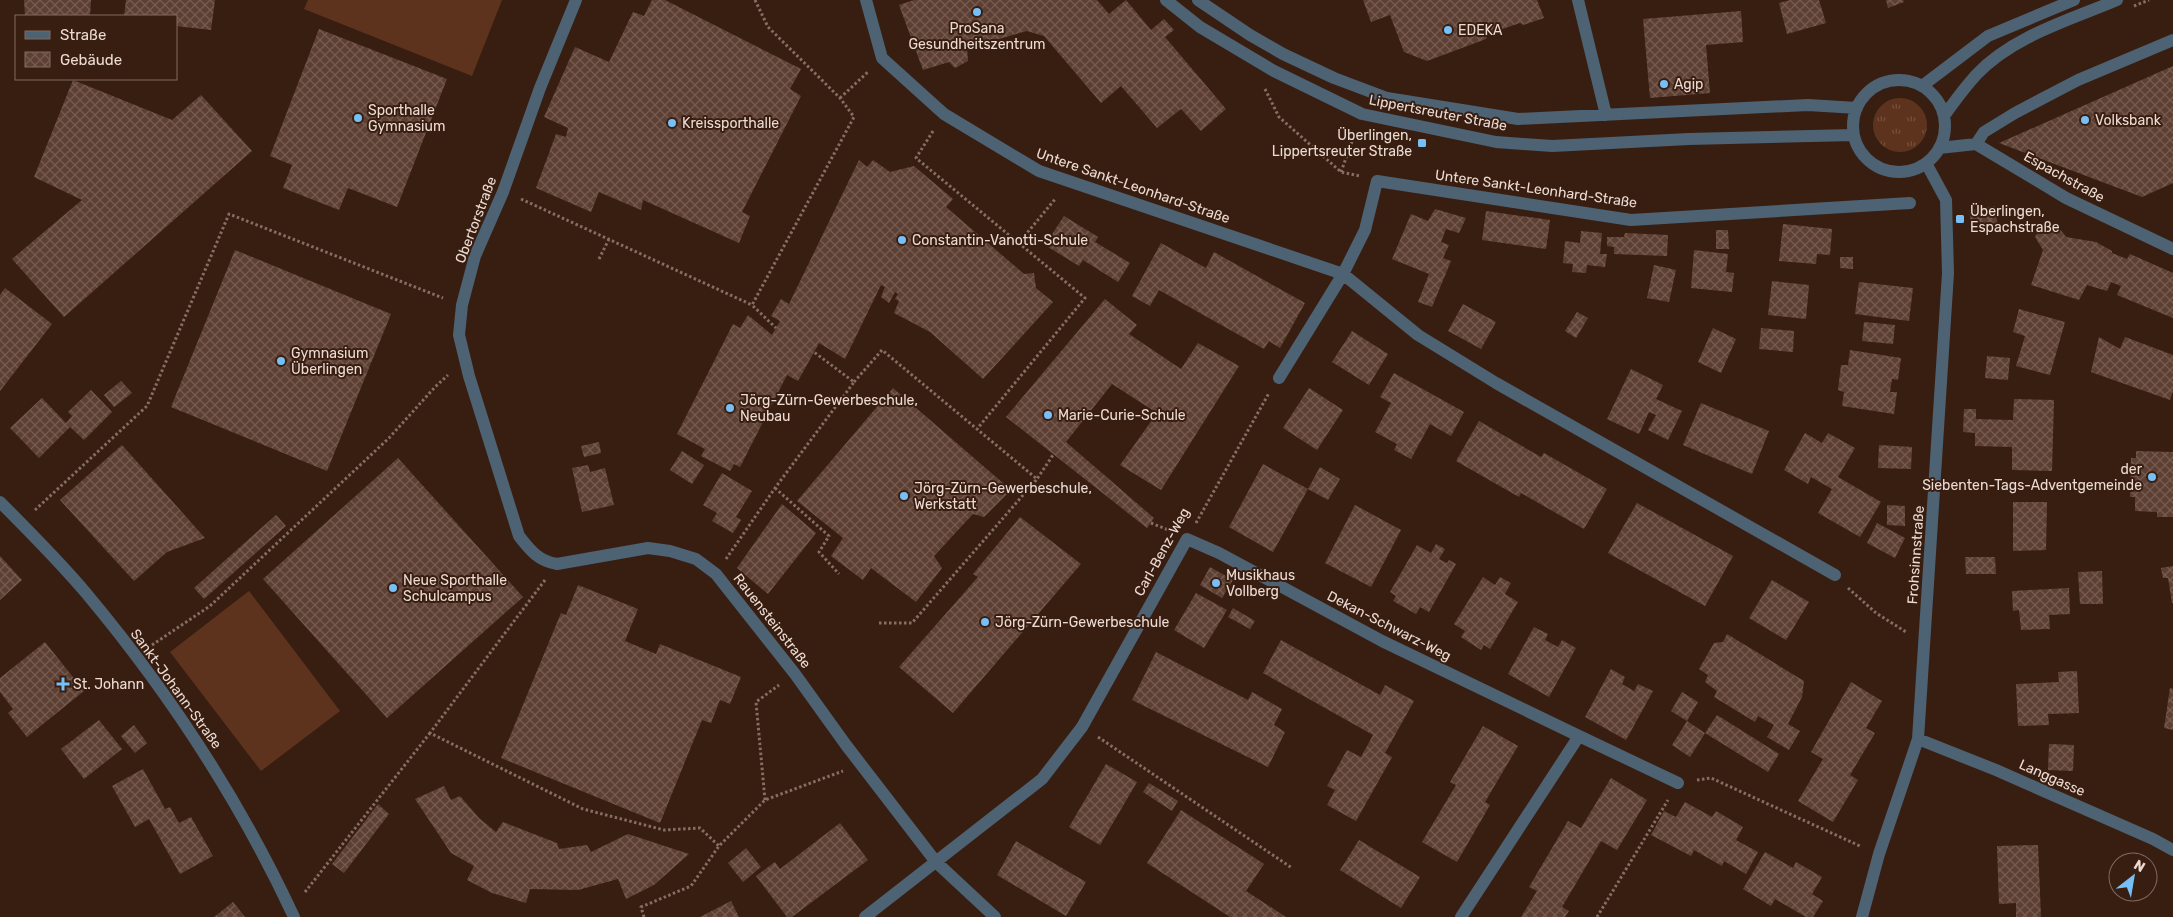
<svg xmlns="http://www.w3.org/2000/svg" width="2173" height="917" viewBox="0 0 2173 917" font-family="Rubik,sans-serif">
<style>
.grass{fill:url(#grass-tufts)}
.pitch{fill:#5e331e}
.building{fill:url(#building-cross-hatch)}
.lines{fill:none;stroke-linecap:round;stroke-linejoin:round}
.path{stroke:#856e63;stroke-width:3;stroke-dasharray:2.5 2.5;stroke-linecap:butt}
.minor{stroke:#4d6273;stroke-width:12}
.poi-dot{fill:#77bff7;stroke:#381e11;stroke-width:2}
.labels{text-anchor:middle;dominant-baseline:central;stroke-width:4;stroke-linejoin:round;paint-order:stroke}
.poi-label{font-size:14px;fill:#eddbd3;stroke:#381e11;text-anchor:start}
.street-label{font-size:14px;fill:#eddbd3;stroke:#381e11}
</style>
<defs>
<pattern id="grass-tufts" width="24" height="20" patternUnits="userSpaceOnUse" patternTransform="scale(1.25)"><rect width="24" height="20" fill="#5e331e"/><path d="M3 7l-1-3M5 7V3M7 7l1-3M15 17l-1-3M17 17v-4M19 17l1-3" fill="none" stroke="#75503e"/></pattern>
<pattern id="building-cross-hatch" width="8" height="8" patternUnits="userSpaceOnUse" patternTransform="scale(1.25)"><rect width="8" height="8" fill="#5d4033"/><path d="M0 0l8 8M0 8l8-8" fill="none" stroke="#755b50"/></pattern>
</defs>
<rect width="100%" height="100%" fill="#381e11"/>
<path class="grass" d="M1873 125a27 27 0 1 1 54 0a27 27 0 1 1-54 0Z"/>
<path class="pitch" d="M308,0H502L472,76L304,9Z
M249,591L340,711L261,771L170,652Z"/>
<path class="building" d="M24,0H91L90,16H25Z
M126,0H215L211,30L176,26V16H124Z
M652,0H665L801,69L790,89L801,96L742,212L750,216L739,243L643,200L641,210L599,192L591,212L536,188L556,134L566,137L568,128L544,117L575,47L609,62L633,12L644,16Z
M914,0H1097L1109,14L1126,0L1151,30L1164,19L1174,30L1165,37L1226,109L1201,131L1181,109L1157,128L1121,86L1101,103L1044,36L1027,31L967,48L968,61L955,68L949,62L923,70L899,5Z
M1363,0H1537L1544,18L1523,25L1520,23L1488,34L1486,39L1427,61L1404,52L1390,15L1371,22Z
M1790,0H1819L1826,23L1787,34L1779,3Z
M1886,0H1903L1904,2L1888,8Z
M1741,11L1743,42L1706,45L1710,93L1650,98L1643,19Z
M319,29L447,79L397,207L348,188L339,210L283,188L292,165L270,156Z
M2173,66V183L2142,197L1999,143Z
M73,80L172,120L201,95L252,151L64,317L12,259L82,200L34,177Z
M859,160L867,167L873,160L890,172L914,166L953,199L946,207L1024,274L1034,273L1036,288L1053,302L983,379L930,332L894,313L899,301L895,299L898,294L895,292L889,303L881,297L885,287L881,285L845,359L819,343L798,381L787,375L740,467L734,464L730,471L701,456L705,449L677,434L733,324L740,328L748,315L772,335L780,321L771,316L781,299L789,304Z
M1995,206L1998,227L1972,231L1969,210Z
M1435,209L1466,218L1459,233L1446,229L1441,242L1449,245L1443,258L1451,261L1432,307L1418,302L1429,274L1392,259L1411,214L1428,221Z
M1486,211L1550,220L1546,249L1482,240Z
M1064,216L1098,237L1095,242L1130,263L1118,282L1083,260L1079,266L1045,245Z
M2045,220L2059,228L2066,237L2096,242L2112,251V253L2127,259L2130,254L2173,273V318L2117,295L2121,286L2111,282L2107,291L2087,285L2079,300L2031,285L2043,250L2035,237Z
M1783,224L1832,229L1830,255L1817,254L1816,264L1779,261Z
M1716,230H1728L1729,249H1716Z
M1581,231L1602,233L1600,254H1607L1605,267L1587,265L1586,273L1572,272L1573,264L1563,263L1565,241L1580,243Z
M1625,233L1668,235L1667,256L1614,254V247L1607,246V237H1624Z
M1161,243L1206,268L1214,252L1305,303L1280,348L1269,341L1264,349L1159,290L1150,306L1132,296Z
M235,250L391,314L327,471L171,407Z
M1694,250L1728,254L1726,272L1734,273L1732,292L1691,288Z
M1840,257H1853V269L1840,268Z
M1654,265L1676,270L1669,302L1647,298Z
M1772,281L1809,285L1806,319L1768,315Z
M1859,282L1913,288L1909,321L1855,314Z
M5,288L52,324L0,391V295Z
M1105,299L1137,325L1129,334L1181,369L1198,343L1239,366L1161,490L1120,465L1157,413L1112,384L1066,442L1154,518L1147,528L1006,417Z
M1463,304L1496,322L1481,349L1448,331Z
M2019,309L2065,322L2050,375L2016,366L2025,336L2013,332Z
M1577,312L1588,318L1576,338L1565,331Z
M1864,322L1895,325L1893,344L1862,341Z
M1713,328L1736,339L1721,373L1698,362Z
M1761,328L1794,331L1793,352L1759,349Z
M1352,331L1388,354L1369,385L1332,362Z
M2099,337L2120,349L2125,337L2173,355V391L2170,400L2091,372Z
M1850,350L1901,358L1898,380L1892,379L1890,392H1897L1894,414L1842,406L1844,392L1838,390L1841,365H1848Z
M1987,356L2010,358L2008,380L1985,378Z
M1631,369L1663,385L1656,399L1682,411L1668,440L1648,430L1656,415L1649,412L1639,434L1607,419Z
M1394,373L1464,412L1451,436L1430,424L1411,459L1394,450L1397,444L1375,432L1391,403L1380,397Z
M121,381L132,393L114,407L104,395Z
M893,388L1011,490L984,517L973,514L934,556L942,568L916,602L871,568L863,580L831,556L843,538L797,501Z
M1309,388L1343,410L1317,450L1283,428Z
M91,390L112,412L84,440L70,427L39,458L10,428L42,398L66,423L72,416L68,412Z
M2014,399L2054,400L2052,471L2012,470V447L1975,446V433L1963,432L1964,409H1976V419L2013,420Z
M1701,403L1769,431L1752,474L1683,445Z
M1479,421L1541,457L1544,453L1607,489L1584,529L1521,493L1519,497L1456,461Z
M1805,433L1822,443L1828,433L1855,448L1838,477L1881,502L1860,537L1818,513L1832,489L1811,477L1808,484L1784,470Z
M599,442L601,453L584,457L581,446Z
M122,445L205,538L167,552L134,581L60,500Z
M1879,445L1912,447L1911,469L1878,468Z
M682,451L704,465L692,484L670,470Z
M2136,451L2173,452V517H2157V512L2135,511V497H2130L2131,458H2136Z
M398,458L523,597L387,718L263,579Z
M1263,464L1308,489L1320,467L1340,479L1328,500L1308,489L1273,552L1229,527Z
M588,465L590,472L605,468L614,505L582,512L572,468Z
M722,473L752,491L736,517L741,520L733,533L712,521L717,513L703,505Z
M2013,502H2047L2046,550L2013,551Z
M1637,503L1733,556L1705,606L1608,553Z
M782,504L816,533L768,594L737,568Z
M1355,505L1401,530L1371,587L1325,563Z
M1887,505L1905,506V526L1887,525Z
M276,515L286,526L204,599L194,588Z
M1020,517L1081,564L953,713L899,667L978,577L973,574Z
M1877,523L1905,538L1895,558L1867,543Z
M1436,544L1445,549L1439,559L1447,563L1449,560L1456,564L1429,612L1420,607L1416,614L1393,601L1396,596L1390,592L1417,545L1431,553Z
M0,556L22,580L0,600Z
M1965,557H1995L1996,574H1966Z
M2173,566V603H2172L2168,578H2163L2161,568Z
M1210,567L1233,580L1222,598L1200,585Z
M2102,571L2103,604H2080L2078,572Z
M1483,577L1495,585L1500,577L1511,583L1505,594L1518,602L1490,649L1484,645L1481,650L1461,637L1465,631L1454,624Z
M1772,580L1809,602L1786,640L1749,618Z
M578,585L638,609L625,641L656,654L660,644L741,677L730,704L720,700L711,723L702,720L660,823L501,758L561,613L566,615Z
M2069,588L2070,614L2049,615L2050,629L2021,630L2019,610L2013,611L2012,591Z
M1196,593L1227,610L1204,648L1174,630Z
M1233,608L1255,621L1250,629L1228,617Z
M1534,627L1548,634L1545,640L1558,647L1562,640L1576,648L1549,697L1508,674Z
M1727,634L1804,681L1802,697L1788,724L1800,731L1789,750L1767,737L1774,725L1758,716L1755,722L1714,697L1717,691L1705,682L1708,675L1699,669L1714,643L1723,642Z
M1281,640L1380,695L1385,685L1414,701L1385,753L1392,757L1356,821L1327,805L1335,790L1327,786L1347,750L1361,757L1373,735L1263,673Z
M45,642L84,691L27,737L8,713L13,709L0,692V678Z
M1156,652L1248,700L1252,692L1282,709L1274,725L1285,732L1268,767L1132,700Z
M1611,669L1625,677L1622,684L1634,691L1638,684L1653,691L1626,740L1585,717Z
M2077,671L2079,713L2048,714L2049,725L2018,726L2016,684L2059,682L2058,672Z
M1851,682L1882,701L1866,728L1875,733L1850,775L1858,780L1833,822L1798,801L1823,759L1811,752Z
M2170,688L2173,689V730L2164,728Z
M1682,692L1698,702L1687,721L1671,711Z
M1717,715L1779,754L1768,772L1705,733Z
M99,720L122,749L84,779L61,749Z
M1687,721L1705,733L1690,757L1672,745Z
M134,725L147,743L135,753L121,736Z
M1483,726L1518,746L1485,802L1490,805L1457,862L1422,842L1456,785L1450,782Z
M2049,744L2074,745L2073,771L2048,770Z
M1106,764L1137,782L1100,845L1069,827Z
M143,769L165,809L170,807L179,823L191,817L213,856L180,874L149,819L135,827L112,786Z
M1611,778L1647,800L1617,850L1601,841L1562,907L1569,911L1565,917H1521L1537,891L1529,887L1568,821L1581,828Z
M1149,783L1178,801L1172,811L1143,792Z
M444,786L451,800L460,796L479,818L496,832L503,822L557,843L559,849L587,845L591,852L628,834L689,854L654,885L626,899L618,879L578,890L530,889L526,903L492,893L467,880L474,866L451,853L415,799Z
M1685,802L1712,817L1716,811L1743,827L1736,840L1758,852L1746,874L1724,861L1722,866L1694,850L1691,856L1651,835L1664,811L1676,817Z
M378,804L389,814L344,873L332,864Z
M1181,810L1264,864L1246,891L1286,917H1230L1147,863Z
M840,823L868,860L792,917H787L756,876L775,862L780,869Z
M1359,840L1420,877L1401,908L1340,870Z
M1016,841L1086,882L1066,916L997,875Z
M2038,845L2041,917H2016V903L1999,904L1997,846Z
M746,848L761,867L743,882L728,863Z
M1765,852L1793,868L1796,862L1822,877L1812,894L1823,901L1813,917H1806L1775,899L1771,906L1743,889Z
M731,901L739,917H700Z
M233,902L245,917H214Z"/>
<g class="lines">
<path class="path" d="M755,0L768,27L840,98L854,117L752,305L776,328
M2134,6L2149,0
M1265,89L1279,117L1341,172L1360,176
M840,98L869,71
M933,131L916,158L1085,298L977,429
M1341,172L1355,133
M521,199L752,305
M1018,244L1056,198
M599,259L609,239
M854,382L882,350L1037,479L1053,455
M775,488L829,536L819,552L839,574
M35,510L147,406L229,214L443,298
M1151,523L1171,531
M1196,523L1269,393
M726,559L775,488L854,382L814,352
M545,580L430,733L583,809L664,830L700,828L719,846
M1848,588L1876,613L1906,632
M879,623H912L1037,479
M152,645L210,606L389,438L435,387L448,375
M1098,737L1292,868
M1697,780L1711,778L1860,846
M765,800L756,702L779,685
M305,892L430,733
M644,917L641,907L691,886L719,846L765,800L843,771
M1597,917L1668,800"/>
<path class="minor" d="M576,0L540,88L503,192L475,256L462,305L459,335L469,376L519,536C530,550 538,561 557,564L648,548L670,551L696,559L716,574L795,674L846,745L936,862L995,917
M866,0L882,58L944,114L1039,171L1343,274L1418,335L1496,383L1835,575
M1166,0L1200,27L1274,71L1362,114L1496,142L1552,146L1689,139L1854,135
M1198,0L1250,35L1283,54L1334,78L1387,98L1518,119L1808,105L1857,108
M1578,0L1606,115
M1853 126a46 46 0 1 1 92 0a46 46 0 1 1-92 0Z
M1922,86L1988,36L2074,0
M1944,116C1954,102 1965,87 1977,74C2013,36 2070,20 2117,0
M1976,144L1984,132L2015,113L2078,80L2173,40
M1939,148L1976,144L2066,198L2173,249
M1279,378L1343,274L1365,230L1377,181L1631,220L1910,203
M0,502C29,531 59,561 86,593C168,691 240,801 294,917
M1579,736L1678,783
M1918,739L1996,770L2153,839L2173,850
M865,917L1042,779L1082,727L1187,539L1219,553L1382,641L1579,736L1461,917
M1862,917L1879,854L1918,739L1948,273L1946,200L1926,163"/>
</g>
<g class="poi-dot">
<circle cx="977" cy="12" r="5"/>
<circle cx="1448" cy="30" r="5"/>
<circle cx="1664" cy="84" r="5"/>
<circle cx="358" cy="118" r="5"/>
<circle cx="2085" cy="120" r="5"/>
<circle cx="672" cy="123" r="5"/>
<rect x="1417" y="138" width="10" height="10" rx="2.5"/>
<rect x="1955" y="214" width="10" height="10" rx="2.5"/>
<circle cx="902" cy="240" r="5"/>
<circle cx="281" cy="361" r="5"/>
<circle cx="730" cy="408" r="5"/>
<circle cx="1048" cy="415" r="5"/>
<circle cx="2152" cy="477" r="5"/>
<circle cx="904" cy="496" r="5"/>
<circle cx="1216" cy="583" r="5"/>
<circle cx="393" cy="588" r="5"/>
<circle cx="985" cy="622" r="5"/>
<path d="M60.5 676.5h5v5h5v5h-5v5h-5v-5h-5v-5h5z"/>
</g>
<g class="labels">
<g class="poi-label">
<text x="977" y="28" text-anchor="middle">ProSana<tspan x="977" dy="16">Gesundheitszentrum</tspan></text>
<text x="1458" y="30">EDEKA</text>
<text x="1674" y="84">Agip</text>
<text x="368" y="110">Sporthalle<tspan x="368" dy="16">Gymnasium</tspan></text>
<text x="2095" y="120">Volksbank</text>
<text x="682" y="123">Kreissporthalle</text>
<text x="1412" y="135" text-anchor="end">Überlingen,<tspan x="1412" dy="16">Lippertsreuter Straße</tspan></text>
<text x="1970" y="211">Überlingen,<tspan x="1970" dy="16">Espachstraße</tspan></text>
<text x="912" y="240">Constantin-Vanotti-Schule</text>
<text x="291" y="353">Gymnasium<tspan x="291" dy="16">Überlingen</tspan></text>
<text x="740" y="400">Jörg-Zürn-Gewerbeschule,<tspan x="740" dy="16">Neubau</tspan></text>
<text x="1058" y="415">Marie-Curie-Schule</text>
<text x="2142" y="469" text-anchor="end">der<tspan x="2142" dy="16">Siebenten-Tags-Adventgemeinde</tspan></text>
<text x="914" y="488">Jörg-Zürn-Gewerbeschule,<tspan x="914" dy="16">Werkstatt</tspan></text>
<text x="1226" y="575">Musikhaus<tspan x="1226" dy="16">Vollberg</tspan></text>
<text x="403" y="580">Neue Sporthalle<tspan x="403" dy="16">Schulcampus</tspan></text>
<text x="995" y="622">Jörg-Zürn-Gewerbeschule</text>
<text x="73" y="684">St. Johann</text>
</g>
<g class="street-label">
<text transform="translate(1438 113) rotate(11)">Lippertsreuter Straße</text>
<text transform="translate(2064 177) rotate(29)">Espachstraße</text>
<text transform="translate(1133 186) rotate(19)">Untere Sankt-Leonhard-Straße</text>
<text transform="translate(1536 189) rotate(8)">Untere Sankt-Leonhard-Straße</text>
<text transform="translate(476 220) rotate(-69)">Obertorstraße</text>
<text transform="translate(1162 552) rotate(-61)">Carl-Benz-Weg</text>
<text transform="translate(1916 555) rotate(-86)">Frohsinnstraße</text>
<text transform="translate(772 621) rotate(52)">Rauensteinstraße</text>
<text transform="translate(1389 626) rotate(27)">Dekan-Schwarz-Weg</text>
<text transform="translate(176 689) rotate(54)">Sankt-Johann-Straße</text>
<text transform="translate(2052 778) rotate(24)">Langgasse</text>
</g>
</g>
<rect x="15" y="15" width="162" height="65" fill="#381e11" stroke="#806a5f"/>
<rect x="25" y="31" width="25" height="8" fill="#4d6273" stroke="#806a5f"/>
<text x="60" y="40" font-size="15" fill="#eddbd3">Straße</text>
<rect x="25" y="52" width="25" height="15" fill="url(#building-cross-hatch)" stroke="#806a5f"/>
<text x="60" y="65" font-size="15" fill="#eddbd3">Gebäude</text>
<g transform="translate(2133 877) rotate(31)"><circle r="24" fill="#381e11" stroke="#806a5f"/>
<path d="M0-4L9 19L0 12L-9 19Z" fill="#77bff7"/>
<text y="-8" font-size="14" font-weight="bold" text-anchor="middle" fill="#eddbd3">N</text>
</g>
</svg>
